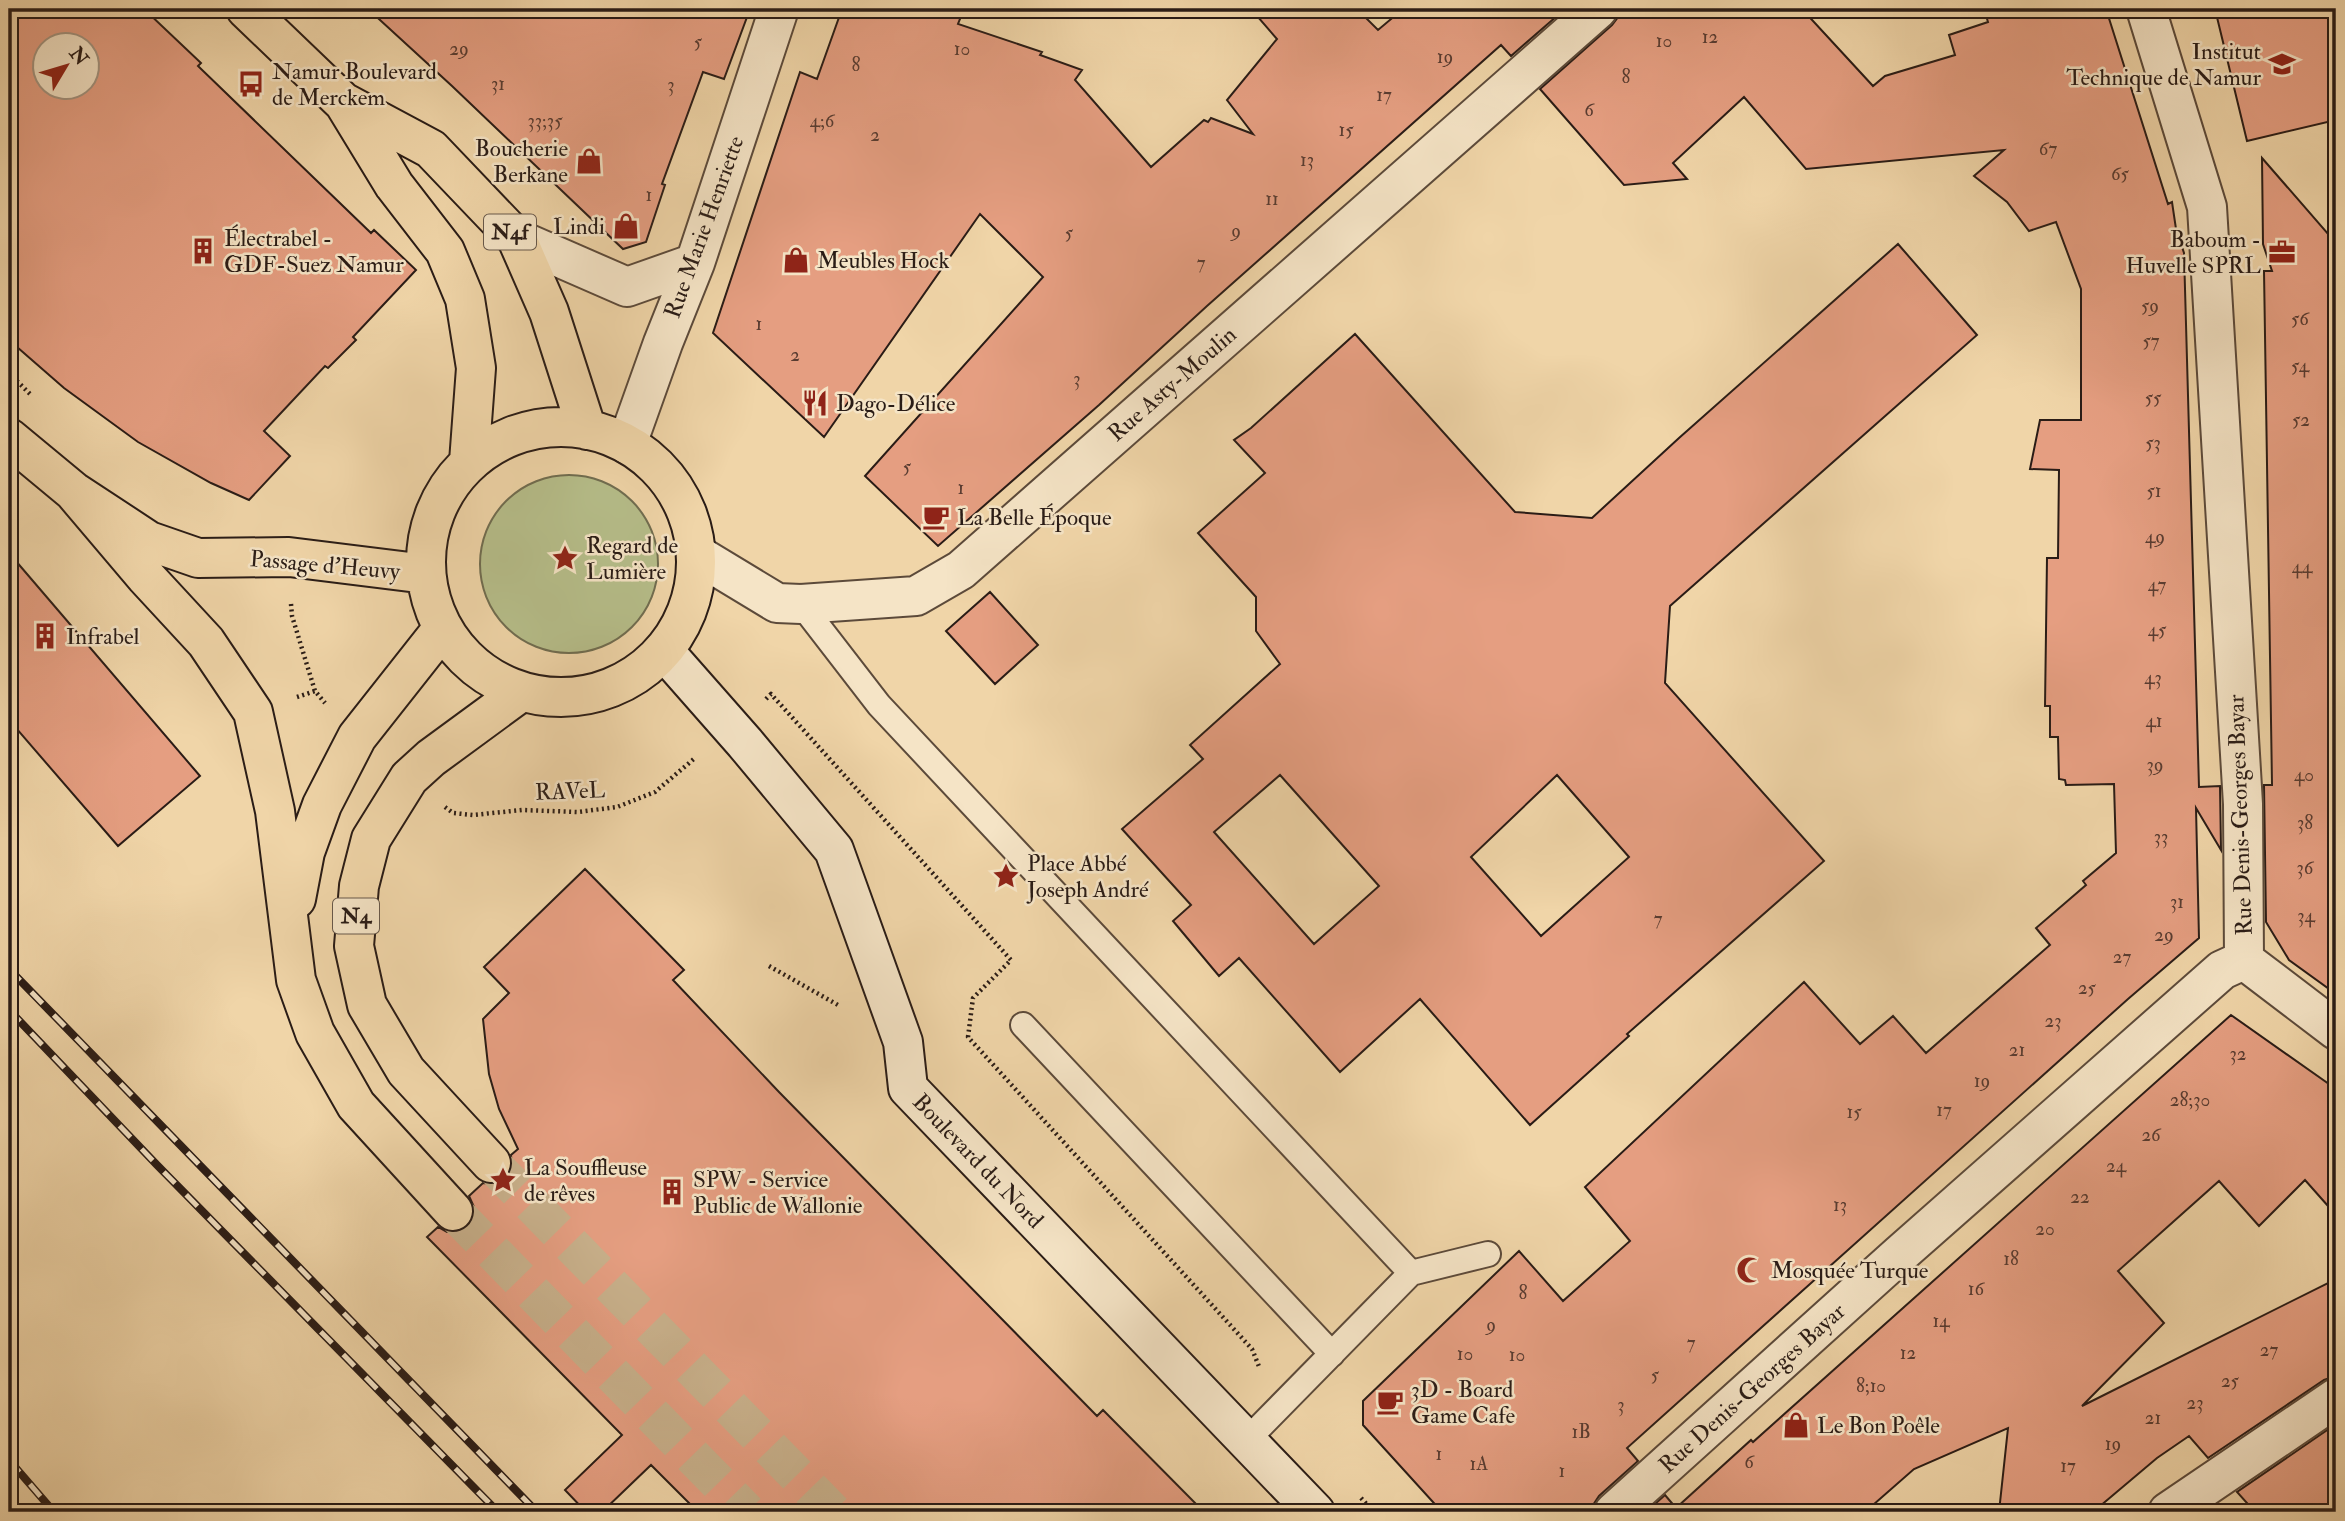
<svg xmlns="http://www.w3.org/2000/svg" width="2345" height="1521" viewBox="0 0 2345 1521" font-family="'IM FELL Double Pica',serif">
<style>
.green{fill:#b6be8a;stroke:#706d50;stroke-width:2}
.building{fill:#e59e81;stroke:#2a1c16;stroke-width:2;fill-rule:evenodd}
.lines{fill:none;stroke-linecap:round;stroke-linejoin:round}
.primary-tunnel{stroke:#c8b08b;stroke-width:38;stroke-dasharray:38 19;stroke-linecap:butt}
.lane-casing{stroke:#5c4a3a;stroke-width:28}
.street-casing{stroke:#5c4a3a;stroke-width:42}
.secondary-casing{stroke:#2a1c16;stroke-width:42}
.primary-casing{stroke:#2a1c16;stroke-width:42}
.path{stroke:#2a1c16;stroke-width:4.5;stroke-dasharray:2 3.5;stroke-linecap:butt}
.lane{stroke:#f5e4c6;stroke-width:24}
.street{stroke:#f5e4c6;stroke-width:38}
.secondary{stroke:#f5e4c6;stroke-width:38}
.primary{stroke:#f0d5a8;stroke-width:38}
.rail-casing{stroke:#2a1c16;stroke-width:8}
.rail{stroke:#f5e4c6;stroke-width:5;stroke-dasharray:16;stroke-linecap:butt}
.labels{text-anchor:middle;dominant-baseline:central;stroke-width:5;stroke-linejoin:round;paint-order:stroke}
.number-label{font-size:19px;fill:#593c31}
.shield{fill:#f5e4c6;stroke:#67584b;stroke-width:2}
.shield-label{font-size:21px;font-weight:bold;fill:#2a1c16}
.poi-label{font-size:23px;fill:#2a1c16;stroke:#f5e4c6;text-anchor:start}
.street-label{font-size:23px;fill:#2a1c16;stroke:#f5e4c6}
</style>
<rect width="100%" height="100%" fill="#f0d5a8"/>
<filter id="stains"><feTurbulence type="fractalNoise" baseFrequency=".00286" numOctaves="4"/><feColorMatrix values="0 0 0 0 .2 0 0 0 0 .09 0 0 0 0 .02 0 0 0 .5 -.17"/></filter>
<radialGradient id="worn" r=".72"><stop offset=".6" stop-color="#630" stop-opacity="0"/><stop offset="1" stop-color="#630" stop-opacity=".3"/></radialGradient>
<path class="green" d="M480 564a89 89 0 1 1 178 0a89 89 0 1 1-178 0Z"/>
<path class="building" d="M9,9H144L201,63L198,66L371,233L374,230L416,270L353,337L356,340L328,368L325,366L264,431L290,456L249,500L211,483L138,442L64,388L9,340ZM46,46H88V88H46Z
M368,9H750L724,79L703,72L662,184L665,185L646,242L623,249L452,86Z
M842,9H964L958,24L1042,52L1040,55L1082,70L1075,80L1151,167L1204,120L1208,122L1211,118L1253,134L1227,100L1277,39L1251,9H1357L1378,30L1403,9H1565L1511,56L1501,45L1207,306L1099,405L938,546L865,476L1043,277L980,214L824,437L713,333L800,72L817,79Z
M1619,9H1802L1873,86L1885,76L1955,55L1949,35L1988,22L1984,9H2106L2168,204L2172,202L2176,229L2184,253L2199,787L2220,786L2221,850L2196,808L2199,938L2128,999L1627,1448L1638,1461L1599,1496L1593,1505V1512H1442L1363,1425V1401L1519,1251L1563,1301L1630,1241L1585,1187L1804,982L1860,1044L1893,1016L1926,1053L2050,945L2036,928L2086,885L2083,881L2116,853L2114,784L2066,785L2065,780L2059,779L2058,737H2050V706H2045L2047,558H2058L2059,470L2030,469L2040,420H2081V289L2056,222L2029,231L2007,202L1974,176L2004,150L1806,169L1744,97L1673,163L1687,179L1624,185L1540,89L1612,25L1618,17Z
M2215,9H2336V120L2247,141Z
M2262,158L2336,243V994L2289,960L2266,922L2264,785H2272L2264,271H2272L2263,244Z
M1898,244L1977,335L1670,606L1665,683L1824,861L1627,1034L1629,1036L1530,1125L1420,999L1340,1072L1239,958L1219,976L1173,921L1191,905L1122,829L1203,759L1190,745L1280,664L1256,631V597L1198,533L1265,473L1234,440L1251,428L1355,334L1515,512L1592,518L1679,438ZM1280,775L1379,886L1314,944L1214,832ZM1557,775L1629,857L1541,936L1471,857Z
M9,553L200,776L118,846L9,720Z
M990,592L1038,645L995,684L946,631Z
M585,869L684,970L673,980L779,1092L1097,1416L1103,1410L1204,1512H698L651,1465L602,1512H586L565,1490L622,1435L427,1237L438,1227L447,1232H457L468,1227L474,1218V1207L469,1196L483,1183L495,1184L506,1179L512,1169L511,1155L518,1149L499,1109L489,1074L483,1019L509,993L484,967Z
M2231,1015L2336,1089V1215L2305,1180L2259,1226L2219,1181L2118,1271L2164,1323L2082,1406L2336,1279V1376L2324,1380L2208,1458L2189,1436L2157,1458L2093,1512H1999L2008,1428L1914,1469L1865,1512H1646L1665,1495L1676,1508L1751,1440L1753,1442Z
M2336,1424V1512H2255L2237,1492Z"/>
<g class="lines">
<path class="primary-tunnel" d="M491,1163L833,1512
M453,1211L747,1512"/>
<g class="lane-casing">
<path id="lane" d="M801,604L879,705L1411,1273
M1023,1025L1332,1354
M1246,1441L1411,1273L1488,1254"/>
</g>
<g class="street-casing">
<path id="street" d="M517,239L627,287L695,263
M627,444L663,343L695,263L779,9
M696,554L777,603L801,604L916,596L961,570L1598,9
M2244,960L2336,1030
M1614,1512L1899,1255L2222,970L2244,960L2243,804L2207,207L2146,9
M2168,1512L2336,1398"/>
</g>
<g class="secondary-casing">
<path id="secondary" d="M664,651L745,743L834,850L903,1042L908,1088L1315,1512"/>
</g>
<g class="primary-casing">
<path id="primary" d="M246,9L344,103L394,185L445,251L465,299L476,368L469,462
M345,103L431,149L517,239L549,312L587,430
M426 562a135 135 0 1 1 270 0a135 135 0 1 1-270 0Z
M9,438L73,491L149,541L198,558L289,557L426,574
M73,491L145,576L206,642L253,712L275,811L296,980L315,1033L356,1105L453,1211
M296,899L305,852L322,805L357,737L443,628
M491,1163L406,1071L367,1005L354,946L359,886L371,839L409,778L431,758L521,692"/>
</g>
<path class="path" d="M9,373L31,395
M291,604L292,616L315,691L325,703
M297,697L315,691
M766,699L771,694L1011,960L973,998L968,1037L1252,1349L1260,1369
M445,807L453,813L473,815L522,810L578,812L617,807L655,792L695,758
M769,966L838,1005
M1361,1498L1374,1512"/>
<use href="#lane" class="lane"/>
<use href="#street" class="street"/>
<use href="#secondary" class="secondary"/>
<use href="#primary" class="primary"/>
<g class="rail-casing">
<path id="rail" d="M9,969L537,1512
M9,1010L157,1165L498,1512
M9,1460L54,1512
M9,1506L14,1512"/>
</g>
<use href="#rail" class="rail"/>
</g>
<defs>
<g id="school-bare" transform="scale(2.1)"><path d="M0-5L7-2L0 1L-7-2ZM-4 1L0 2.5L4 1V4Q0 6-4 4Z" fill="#8f2418" stroke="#f5e4c6" stroke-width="2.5" paint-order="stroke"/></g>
<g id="bus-bare" transform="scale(2.1)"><path d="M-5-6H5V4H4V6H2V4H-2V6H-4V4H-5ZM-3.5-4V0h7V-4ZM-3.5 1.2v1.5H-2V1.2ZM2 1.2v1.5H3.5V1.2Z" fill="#8f2418" stroke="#f5e4c6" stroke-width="2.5" paint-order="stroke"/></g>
<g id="shop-bare" transform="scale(2.1)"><path d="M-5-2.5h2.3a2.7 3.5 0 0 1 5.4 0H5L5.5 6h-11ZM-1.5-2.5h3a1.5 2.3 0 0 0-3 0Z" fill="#8f2418" stroke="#f5e4c6" stroke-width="2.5" paint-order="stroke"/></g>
<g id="building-bare" transform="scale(2.1)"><path d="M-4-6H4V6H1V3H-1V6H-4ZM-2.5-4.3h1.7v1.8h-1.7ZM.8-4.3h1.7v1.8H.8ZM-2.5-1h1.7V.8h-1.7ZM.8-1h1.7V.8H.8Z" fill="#8f2418" stroke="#f5e4c6" stroke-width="2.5" paint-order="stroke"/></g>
<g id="office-bare" transform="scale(2.1)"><path d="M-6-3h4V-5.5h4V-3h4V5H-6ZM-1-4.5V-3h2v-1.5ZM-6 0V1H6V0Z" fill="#8f2418" stroke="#f5e4c6" stroke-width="2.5" paint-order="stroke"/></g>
<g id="restaurant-bare" transform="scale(2.1)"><path d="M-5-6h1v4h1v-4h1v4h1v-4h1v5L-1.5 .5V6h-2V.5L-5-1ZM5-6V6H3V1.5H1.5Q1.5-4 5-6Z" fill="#8f2418" stroke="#f5e4c6" stroke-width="2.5" paint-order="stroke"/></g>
<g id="cafe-bare" transform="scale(2.1)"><path d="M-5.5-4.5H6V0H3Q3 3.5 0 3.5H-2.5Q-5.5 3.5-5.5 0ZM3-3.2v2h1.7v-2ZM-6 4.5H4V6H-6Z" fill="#8f2418" stroke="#f5e4c6" stroke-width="2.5" paint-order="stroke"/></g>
<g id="sight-bare" transform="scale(2.1)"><path d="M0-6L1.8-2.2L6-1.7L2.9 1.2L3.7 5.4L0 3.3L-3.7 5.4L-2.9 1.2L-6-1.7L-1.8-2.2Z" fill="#8f2418" stroke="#f5e4c6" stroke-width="2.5" paint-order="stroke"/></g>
<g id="mosque-bare" transform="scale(2.1)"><path d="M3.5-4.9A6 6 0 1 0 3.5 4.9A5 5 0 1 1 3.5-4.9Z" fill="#8f2418" stroke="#f5e4c6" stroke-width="2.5" paint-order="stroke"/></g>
</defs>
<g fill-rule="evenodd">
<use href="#school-bare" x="2282" y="64"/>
<use href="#bus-bare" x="251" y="84"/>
<use href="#shop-bare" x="589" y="161"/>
<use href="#shop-bare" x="626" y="226"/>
<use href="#building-bare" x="203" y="251"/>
<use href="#office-bare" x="2282" y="252"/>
<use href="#shop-bare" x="796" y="260"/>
<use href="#restaurant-bare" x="815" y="403"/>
<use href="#cafe-bare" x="936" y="517"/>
<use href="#sight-bare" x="565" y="558"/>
<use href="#building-bare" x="45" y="636"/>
<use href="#sight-bare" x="1006" y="876"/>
<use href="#sight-bare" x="503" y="1180"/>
<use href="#building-bare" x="672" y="1192"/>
<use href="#mosque-bare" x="1750" y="1270"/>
<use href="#cafe-bare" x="1390" y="1402"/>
<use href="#shop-bare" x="1796" y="1425"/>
</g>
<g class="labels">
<g class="number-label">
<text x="1710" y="37">12</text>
<text x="1664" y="41">10</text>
<text x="698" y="42">5</text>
<text x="459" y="49">29</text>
<text x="962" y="49">10</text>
<text x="1445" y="57">19</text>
<text x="856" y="65">8</text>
<text x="1626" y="77">8</text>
<text x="498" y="84">31</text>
<text x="671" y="85">3</text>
<text x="1384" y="95">17</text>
<text x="1589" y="110">6</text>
<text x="545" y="121">33;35</text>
<text x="822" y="121">4;6</text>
<text x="1346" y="130">15</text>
<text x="875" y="135">2</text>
<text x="2048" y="149">67</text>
<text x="1307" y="160">13</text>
<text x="2120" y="174">65</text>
<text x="649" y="195">1</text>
<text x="1272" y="199">11</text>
<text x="1236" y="231">9</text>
<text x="1069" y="233">5</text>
<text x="1201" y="263">7</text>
<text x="2150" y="306">59</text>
<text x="2300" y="319">56</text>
<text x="759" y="324">1</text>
<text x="2151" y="341">57</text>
<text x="795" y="355">2</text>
<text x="2300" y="366">54</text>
<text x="1077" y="379">3</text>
<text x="2153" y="398">55</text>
<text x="2301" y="420">52</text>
<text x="2153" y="443">53</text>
<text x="907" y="467">5</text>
<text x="961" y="488">1</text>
<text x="2154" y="491">51</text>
<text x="2155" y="537">49</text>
<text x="2302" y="567">44</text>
<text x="2157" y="585">47</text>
<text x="2157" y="630">45</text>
<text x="2153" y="678">43</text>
<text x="2154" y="721">41</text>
<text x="2155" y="765">39</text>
<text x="2304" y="775">40</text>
<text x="2305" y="823">38</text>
<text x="2161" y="837">33</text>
<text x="2305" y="868">36</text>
<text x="2177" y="902">31</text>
<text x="2306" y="916">34</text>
<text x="1658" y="919">7</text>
<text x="2164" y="935">29</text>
<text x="2122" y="957">27</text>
<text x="2087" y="988">25</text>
<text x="2053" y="1021">23</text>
<text x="2017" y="1050">21</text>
<text x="2238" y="1054">32</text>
<text x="1982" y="1081">19</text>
<text x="2190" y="1100">28;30</text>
<text x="1944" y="1110">17</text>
<text x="1854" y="1112">15</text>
<text x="2151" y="1135">26</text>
<text x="2116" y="1166">24</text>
<text x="2080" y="1197">22</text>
<text x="1840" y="1205">13</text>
<text x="2045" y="1229">20</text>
<text x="2011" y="1259">18</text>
<text x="1976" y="1289">16</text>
<text x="1523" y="1293">8</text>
<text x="1941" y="1321">14</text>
<text x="1491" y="1325">9</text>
<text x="1691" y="1343">7</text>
<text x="2269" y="1350">27</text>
<text x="1908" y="1353">12</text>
<text x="1465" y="1354">10</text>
<text x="1517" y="1355">10</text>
<text x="1655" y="1375">5</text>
<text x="2230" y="1381">25</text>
<text x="1871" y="1386">8;10</text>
<text x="2195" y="1403">23</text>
<text x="1621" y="1405">3</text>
<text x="2153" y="1418">21</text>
<text x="1581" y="1432">1B</text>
<text x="2113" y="1444">19</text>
<text x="1439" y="1454">1</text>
<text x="1749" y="1462">6</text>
<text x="1479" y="1464">1A</text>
<text x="2068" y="1466">17</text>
<text x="1562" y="1471">1</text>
</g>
<g class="shield">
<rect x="484" y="214.5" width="52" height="35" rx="5"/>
<rect x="333" y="898.5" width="46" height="35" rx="5"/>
</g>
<g class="shield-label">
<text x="510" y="232">N4f</text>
<text x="356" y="916">N4</text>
</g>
<g class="poi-label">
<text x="2261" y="51" text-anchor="end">Institut<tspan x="2261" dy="26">Technique de Namur</tspan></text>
<text x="272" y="71">Namur Boulevard<tspan x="272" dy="26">de Merckem</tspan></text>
<text x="568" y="148" text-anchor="end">Boucherie<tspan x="568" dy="26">Berkane</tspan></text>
<text x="605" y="226" text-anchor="end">Lindi</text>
<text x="224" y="238">Électrabel -<tspan x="224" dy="26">GDF-Suez Namur</tspan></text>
<text x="2261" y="239" text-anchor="end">Baboum -<tspan x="2261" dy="26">Huvelle SPRL</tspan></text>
<text x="817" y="260">Meubles Hock</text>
<text x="836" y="403">Dago-Délice</text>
<text x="957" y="517">La Belle Époque</text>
<text x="586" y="545">Regard de<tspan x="586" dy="26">Lumière</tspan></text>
<text x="66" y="636">Infrabel</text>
<text x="1027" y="863">Place Abbé<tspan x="1027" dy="26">Joseph André</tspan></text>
<text x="524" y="1167">La Souffleuse<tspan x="524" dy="26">de rêves</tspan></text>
<text x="693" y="1179">SPW - Service<tspan x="693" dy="26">Public de Wallonie</tspan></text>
<text x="1771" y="1270">Mosquée Turque</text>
<text x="1411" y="1389">3D - Board<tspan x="1411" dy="26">Game Cafe</tspan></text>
<text x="1817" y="1425">Le Bon Poêle</text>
</g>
<g class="street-label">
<text transform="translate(704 227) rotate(-70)">Rue Marie Henriette</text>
<text transform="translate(1172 384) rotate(-41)">Rue Asty-Moulin</text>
<text transform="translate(325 565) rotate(5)">Passage d'Heuvy</text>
<text transform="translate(570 791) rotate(-2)">RAVeL</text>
<text transform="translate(2240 815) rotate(-92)">Rue Denis-Georges Bayar</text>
<text transform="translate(978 1161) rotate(46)">Boulevard du Nord</text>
<text transform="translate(1752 1388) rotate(-42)">Rue Denis-Georges Bayar</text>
</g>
</g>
<rect width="2345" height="1521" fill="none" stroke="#f0d5a8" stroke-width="35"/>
<rect x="10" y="10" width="2324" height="1500" fill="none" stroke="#2a1c16" stroke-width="3.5"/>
<rect x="18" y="18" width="2310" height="1486" fill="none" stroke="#2a1c16" stroke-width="2"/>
<g transform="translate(66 66) rotate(52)"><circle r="33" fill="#f5e4c6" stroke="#a49480" stroke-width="2"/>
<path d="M0-5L12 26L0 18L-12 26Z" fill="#8f2418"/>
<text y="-10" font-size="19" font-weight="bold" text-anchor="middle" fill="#2a1c16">N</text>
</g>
<rect width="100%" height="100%" filter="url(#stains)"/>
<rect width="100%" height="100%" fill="url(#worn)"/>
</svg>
